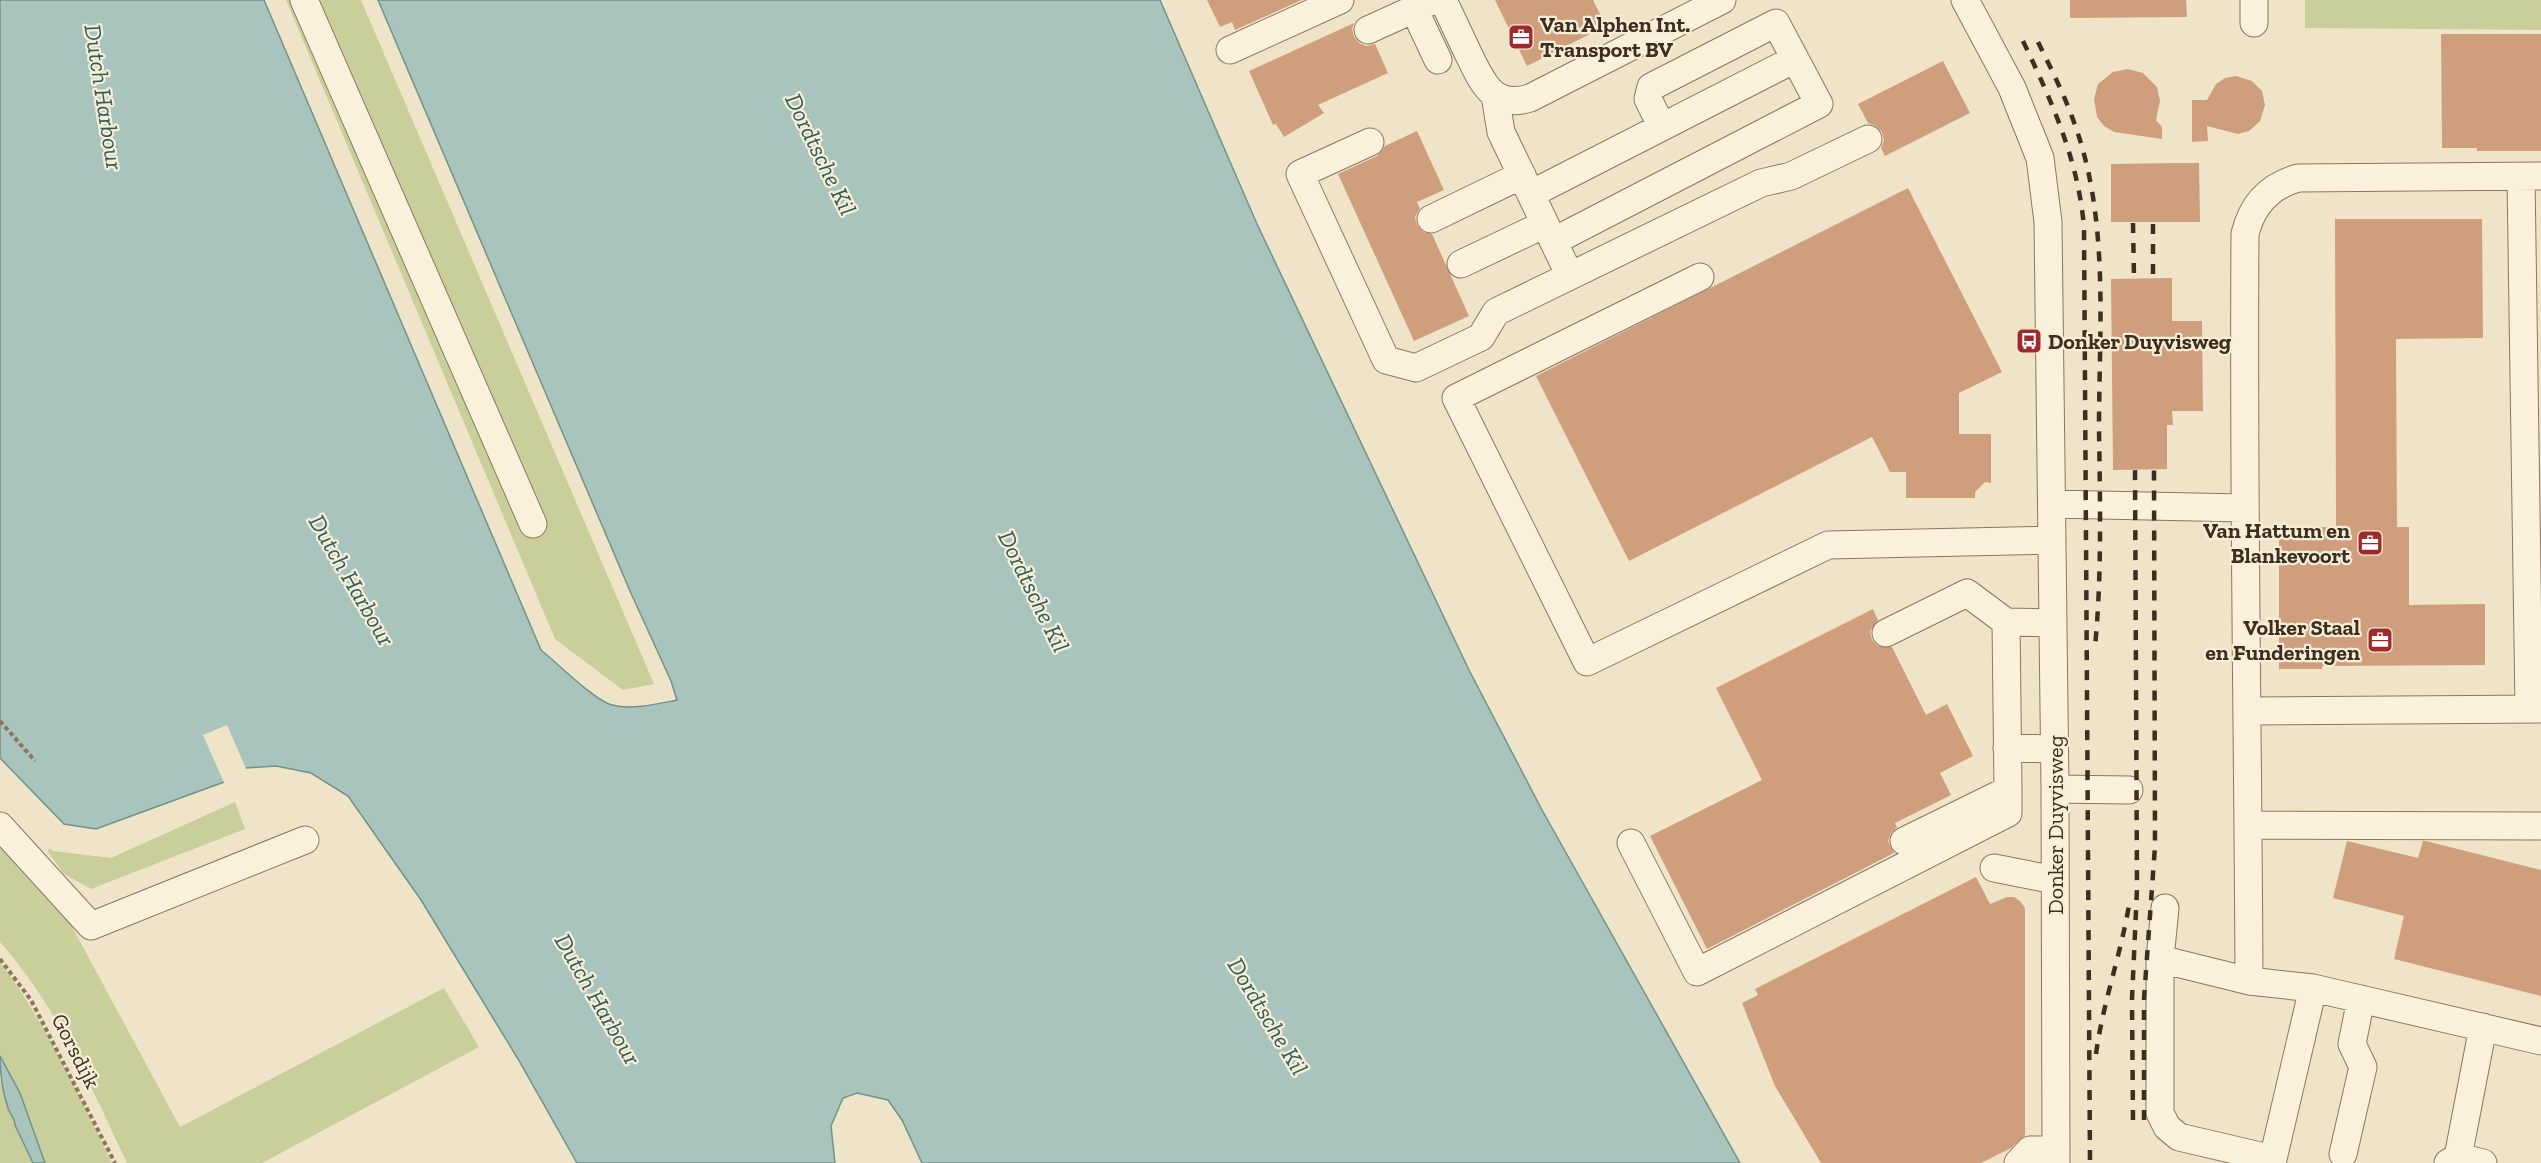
<svg xmlns="http://www.w3.org/2000/svg" width="2541" height="1163" viewBox="0 0 2541 1163" font-family="'Zilla Slab',serif">
<style>
.green{fill:#c9cf9b}
.water{fill:#a9c4bc;stroke:#6f938a;stroke-width:1.5}
.pier{fill:#f0e4c8}
.building{fill:#cf9f7d}
.lines{fill:none;stroke-linecap:round;stroke-linejoin:round}
.minor-casing{stroke:#8d765c;stroke-width:29}
.path{stroke:#8d765c;stroke-width:4;stroke-dasharray:4.5 3;stroke-linecap:butt}
.minor{stroke:#faf1dc;stroke-width:27}
.rail{stroke:#3d2e20;stroke-width:4.5;stroke-dasharray:10 10;stroke-linecap:butt}
.labels{text-anchor:middle;dominant-baseline:central;stroke-width:4.5;stroke-linejoin:round;paint-order:stroke}
.poi-label{font-size:22px;font-weight:bold;fill:#3d2e20;stroke:#f7eed8;text-anchor:start}
.street-label{font-size:22px;fill:#3d2e20;stroke:#f7eed8}
.water-label{font-size:24px;font-style:italic;fill:#2f5d5a;stroke:#f7eed8}
</style>
<rect width="100%" height="100%" fill="#f0e4c8"/>
<path class="green" d="M286,0H361L654,684L623,690L555,639Z
M2305,0H2541V30L2305,28Z
M235,802L245,829L91,889L64,874L48,852L49,848L54,851L111,858Z
M0,842L63,910L180,1127L444,988L479,1047L262,1163H127C90,1085 58,1008 0,942Z
M0,962C46,1023 78,1094 112,1163H45L20,1093L0,1056Z
M0,1079L9,1112L15,1120V1125L33,1163H0Z"/>
<path class="water" d="M0,0H264L541,650C556,662 595,701 612,705C632,710 657,704 677,700L671,681L630,591L378,0H1160L1257,224L1469,670L1542,810L1740,1163H922L902,1120L888,1100L857,1093L843,1098L831,1126L835,1163H577L518,1059L421,900L348,796L311,773L276,766L246,768L224,782L96,829L64,824L0,758Z
M0,1056L20,1093L45,1163H33L15,1125C15,1118 10,1115 8,1108C2,1090 0,1074 0,1056Z"/>
<path class="pier" d="M227,725L247,771L225,785L203,735Z"/>
<path class="building" d="M1207,0H1302L1235,30L1232,22L1220,27Z
M1495,0H1593L1606,26L1527,66Z
M2070,0H2186L2187,17L2070,18Z
M1354,23L1352,29L1354,37L1359,43L1366,46L1375,44L1388,73L1318,105L1324,113L1284,137L1276,124L1273,125L1249,71Z
M2441,34H2541V151H2477V148H2442Z
M1943,61L1970,113L1885,156L1881,148L1884,140L1882,132L1876,126L1868,123L1858,104Z
M2128,69L2143,73L2157,87L2160,101L2156,120L2162,127V139L2114,132L2104,126L2097,117L2094,99L2098,84L2113,72Z
M2236,76L2252,81L2262,91L2265,105L2260,121L2249,131L2238,134L2207,126L2208,141L2192,142V100H2207L2216,84L2225,78Z
M1417,131L1444,190L1417,202L1420,208L1415,217L1417,225L1423,232L1432,234L1469,316L1414,341L1338,174L1377,156L1385,146Z
M2177,163H2199L2200,222H2111V164Z
M1908,188L2002,372L1959,393V434H1991V483L1985,482L1975,492V498H1906V472H1890L1872,437L1629,561L1536,376Z
M2335,219H2482L2483,338L2396,339L2397,527H2409V605L2485,604V665L2322,666V669H2279V527H2336Z
M2172,278V321H2202L2203,411H2172L2173,425H2167V469L2113,470L2111,279Z
M1873,609L1878,620L1870,631L1872,640L1878,646L1892,647L1926,715L1947,704L1973,756L1940,773L1951,795L1895,823L1897,827L1891,833L1888,841L1894,853L1707,949L1650,836L1762,780L1716,688Z
M2347,841L2418,858L2423,841H2426L2541,870V996L2394,959L2404,916L2333,898Z
M1976,877L1990,904L2007,897H2014L2020,901L2025,908V1135L2011,1148L1981,1163H1821L1775,1086L1742,1003L1758,995L1755,989Z"/>
<g class="lines">
<g class="minor-casing">
<path id="minor" d="M304,0L533,524
M1443,0C1451,17 1459,34 1467,51C1481,79 1491,110 1530,98L1722,0
M1965,0L2012,88L2040,158L2048,222L2055,789L2056,1163
M2254,0V23
M1414,9L1438,60
M1368,30L1434,0
M1230,50L1340,0
M1495,95L1501,132L1570,276
M1370,142L1300,174L1386,360L1416,368L1481,337L1496,312L1761,183L1791,176L1868,139
M2521,177L2529,708
M1531,194L1795,59
M1431,219L1522,175
M1554,241L1819,104L1776,23L1651,87L1648,99L1662,127
M1461,264L1545,224
M1700,277L1456,398L1587,662L1828,545L2052,540
M2052,504L2243,508
M2006,622L2053,623
M1886,633L1967,593L2006,622L2008,790L1904,841
M2248,711L2541,709
M2007,748L2054,749
M2055,789L2129,790
M2248,825L2541,826
M0,826L91,926L305,840
M1631,843L1697,972L2008,813V790
M1994,868L2055,880
M2165,908L2160,959V1113L2167,1127L2179,1137L2273,1159L2313,988
M2160,959L2249,981L2313,988L2541,1041
M2249,981C2248,732 2243,483 2245,234C2252,205 2269,186 2298,178L2541,176
M2343,1154L2363,1067L2352,1044L2361,999
M2458,1157L2483,1163
M2018,1163L2030,1150L2056,1149
M2448,1163L2458,1157L2483,1027"/>
</g>
<path class="path" d="M0,721L35,761
M0,959L31,1000L115,1163"/>
<use href="#minor" class="minor"/>
<path class="rail" d="M2023,41C2052,102 2078,159 2084,227L2090,1163
M2038,42C2055,76 2072,111 2082,147C2108,237 2099,336 2099,428C2100,501 2102,574 2095,647
M2133,223L2134,278
M2153,224V278
M2096,1054C2103,1001 2122,952 2130,899
M2133,1120L2132,999L2137,889L2135,469
M2144,1120V999L2155,846L2154,469"/>
</g>
<defs>
<g id="office-square" transform="scale(1.35)"><rect x="-9" y="-9" width="18" height="18" rx="4" fill="#9e2a2b" stroke="#f7eed8"/><path d="M-6-3h4V-5.5h4V-3h4V5H-6ZM-1-4.5V-3h2v-1.5ZM-6 0V1H6V0Z" fill="#fff"/></g>
<g id="bus-square" transform="scale(1.35)"><rect x="-9" y="-9" width="18" height="18" rx="4" fill="#9e2a2b" stroke="#f7eed8"/><path d="M-5-6H5V4H4V6H2V4H-2V6H-4V4H-5ZM-3.5-4V0h7V-4ZM-3.5 1.2v1.5H-2V1.2ZM2 1.2v1.5H3.5V1.2Z" fill="#fff"/></g>
</defs>
<g fill-rule="evenodd">
<use href="#office-square" x="1521" y="37"/>
<use href="#bus-square" x="2029" y="341"/>
<use href="#office-square" x="2370" y="543"/>
<use href="#office-square" x="2380" y="640"/>
</g>
<g class="labels">
<g class="poi-label">
<text x="1540" y="24">Van Alphen Int.<tspan x="1540" dy="25">Transport BV</tspan></text>
<text x="2048" y="341">Donker Duyvisweg</text>
<text x="2350" y="530" text-anchor="end">Van Hattum en<tspan x="2350" dy="25">Blankevoort</tspan></text>
<text x="2360" y="627" text-anchor="end">Volker Staal<tspan x="2360" dy="25">en Funderingen</tspan></text>
</g>
<g class="street-label">
<text transform="translate(2055 825) rotate(-90)">Donker Duyvisweg</text>
<text transform="translate(76 1051) rotate(63)">Gorsdijk</text>
</g>
<g class="water-label">
<text transform="translate(104 97) rotate(81)">Dutch Harbour</text>
<text transform="translate(821 154) rotate(64)">Dordtsche Kil</text>
<text transform="translate(352 580) rotate(60)">Dutch Harbour</text>
<text transform="translate(1034 591) rotate(64)">Dordtsche Kil</text>
<text transform="translate(598 999) rotate(60)">Dutch Harbour</text>
<text transform="translate(1268 1016) rotate(59)">Dordtsche Kil</text>
</g>
</g>
</svg>
